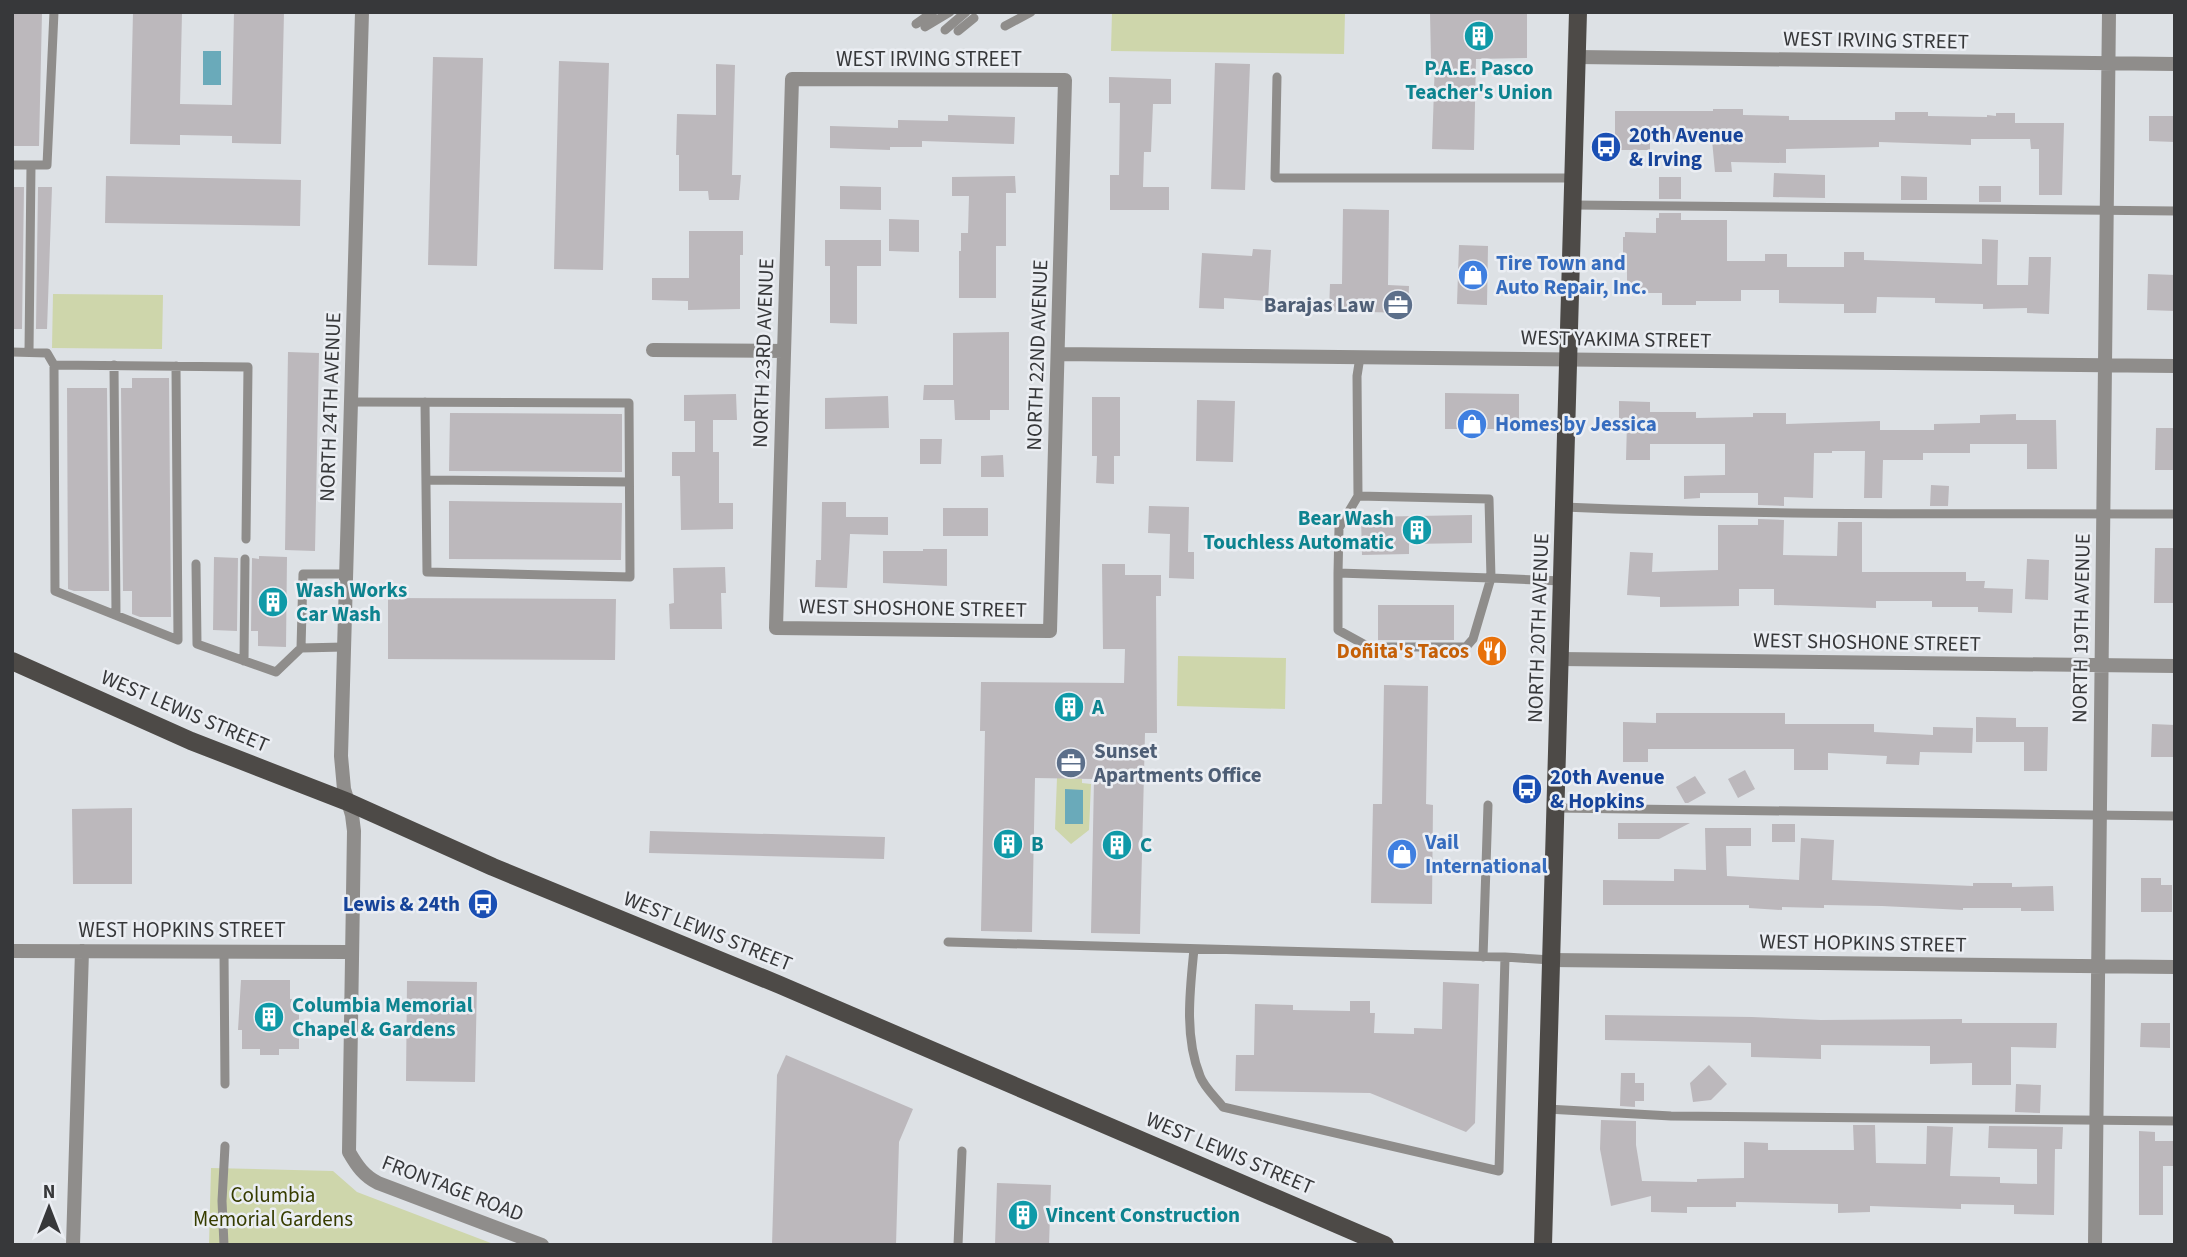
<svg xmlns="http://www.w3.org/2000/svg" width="2187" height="1257" viewBox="0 0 2187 1257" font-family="'Source Sans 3',sans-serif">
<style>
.green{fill:#ced6ab}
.water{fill:#6aaaba}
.building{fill:#bcb8bc}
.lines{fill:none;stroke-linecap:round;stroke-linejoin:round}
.lane{stroke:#8f8d8b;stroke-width:9}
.street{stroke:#8f8d8b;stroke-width:14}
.primary{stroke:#4d4a47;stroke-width:18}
.labels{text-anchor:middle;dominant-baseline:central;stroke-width:5;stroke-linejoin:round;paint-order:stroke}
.street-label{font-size:21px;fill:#37383a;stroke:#ebeef3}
.culture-label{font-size:21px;font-weight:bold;fill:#0d838f;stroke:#ebeef3;text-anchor:start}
.transit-label{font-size:21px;font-weight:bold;fill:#164399;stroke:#ebeef3;text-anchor:start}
.shop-label{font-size:21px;font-weight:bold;fill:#366cbe;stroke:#ebeef3;text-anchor:start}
.service-label{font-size:21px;font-weight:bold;fill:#4e5e75;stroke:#ebeef3;text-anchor:end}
.food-label{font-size:21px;font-weight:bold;fill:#c56008;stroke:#ebeef3;text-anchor:end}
.park-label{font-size:21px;fill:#373d00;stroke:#ebeef3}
</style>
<rect width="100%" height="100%" fill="#dde1e5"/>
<path class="green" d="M1112,12H1345L1344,54L1111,51Z
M53,294L163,295L162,349L52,348Z
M1178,656L1286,658L1285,709L1177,706Z
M1057,778L1082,779V783L1091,784L1089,830L1071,844L1055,829Z
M211,1168L333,1171L357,1192L496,1245H209Z"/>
<path class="water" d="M203,51H221V85H203Z
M1065,789L1083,790V824H1065Z"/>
<path class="building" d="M12,12H42L39,146H12Z
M133,12H182L180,104L232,105L234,12H284L281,144L232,143V136L180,135V145L130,144Z
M1527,12V58L1476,59L1474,150L1432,149L1435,59H1431L1430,13Z
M433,57L483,58L477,266L428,265Z
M559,61L609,63L603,270L554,269Z
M1215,63L1250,64L1245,190L1211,189Z
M716,64L735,65L732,175H741L739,200H709L708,191H679V155H676L677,114L716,115Z
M1109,77L1171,79V104H1153L1151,152H1144L1143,187H1169V210H1110V175H1119L1120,103H1109Z
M1713,109H1743V115L1789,116V120H1895V112H1928V116L1987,117V115L1996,116V113H2015V123H2064L2062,195H2039V149H2031L2030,139H1971V145L1879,142V147L1786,149V163L1731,162L1732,172H1715L1712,140L1650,139V150H1615V111H1713Z
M948,115L1015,117L1014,144L922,141V147H890V150L830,148V126L898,128V120L948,121Z
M2149,116H2175V142L2149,141Z
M1774,173L1825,175V198L1773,197Z
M106,176L301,180L300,226L105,223Z
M1015,176L1016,193H1006V246H996V298H959V251H961V233H968L969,196H952V177Z
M1901,176L1927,177V200H1901Z
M1659,177H1681V199H1659Z
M840,186L881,187V210L840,209Z
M1979,186H2001V202H1979Z
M12,187H24L22,329H12Z
M38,187H52L47,329H36Z
M1343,209L1389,210L1388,285L1409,286L1408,313L1329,311L1330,284H1342Z
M1659,213H1681V220H1727V261H1765V254H1787V267H1844V252H1864V260L1982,264V239L1998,240L1997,285H2028L2029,257H2051L2049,314L2027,313V308L1983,309V304L1935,303V298L1877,297L1876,313H1844V304L1779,303V290H1741V301H1696V305H1662V293H1627V262H1623V237H1625V232L1656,233V218H1659Z
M889,219L919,220V252L889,251Z
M689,231H743V255H740V309L688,310V301L652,300V278H689Z
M825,240H881V266H857V324L830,323V266H825Z
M1459,245L1488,246L1487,305L1457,304Z
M1253,249L1271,250L1268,301L1224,298V309L1199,308L1202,253L1252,256Z
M2148,274L2175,275V311L2147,310Z
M1009,332V410H990V420H955L954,400H923L924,385H953V333Z
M288,352L319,353L315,551L285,550Z
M132,378H169L171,617H140L132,614V591H123L121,388H132Z
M67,388H107L109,591H74L68,589Z
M1445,393L1519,394V429H1445Z
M736,394L737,420H713V452H719V503H733V529L681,530L680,476H672V452H695V421H684V395Z
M888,396L889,428L825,429V398Z
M1092,397H1120V456H1114V484L1096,483L1097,456H1092Z
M1197,400L1235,401L1233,462L1196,461Z
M1619,401L1650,402V412H1696V418L1753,417V413H1786V424L1880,421V430H1934V424L1980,423V415L2016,414V420H2056L2057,469H2027V444H1970V453H1923V460H1883L1882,498H1864L1865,451H1832V453H1814L1813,498L1784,497V506L1758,505V493H1700V498L1684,499V476L1725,475V444H1650V460H1626L1627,421L1619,420Z
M450,413L622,414V472L449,471Z
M2156,428H2175V470H2155Z
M920,439H942L941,464H920Z
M1003,455L1004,477H981V456Z
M1931,485L1949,486L1948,506H1930Z
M449,501L622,503L621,560L449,559Z
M822,502H846V517H888V535L850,534L847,588L815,587L816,560H821Z
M1149,506L1189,507L1188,552H1194V579L1169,578L1170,534L1148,533Z
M943,508H988V536H943Z
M1472,515V543L1409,544V554L1362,555L1361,517Z
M1758,519L1784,520L1783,555L1837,556L1838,522H1862V572H1966V581H1985L1984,588L2013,589L2012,613L1978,612V607H1932V601H1876V608L1774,605V589H1739V606L1660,607V597L1627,595L1630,552L1653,553L1652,572L1718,570V525H1758Z
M2155,548H2174L2175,603H2154Z
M923,549H947V586L883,583V551H923Z
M259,556L287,557L286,647L258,646V631H251L252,558L259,559Z
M214,557L238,558L237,631L213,630Z
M2027,559L2049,560L2048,600L2025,599Z
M1102,564H1125V575H1161V596H1156L1157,733H1145L1140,934L1091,933L1094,779L1035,778L1032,932L981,931L985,731H980L981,682L1124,683L1125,649H1103Z
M725,567L726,593H721L722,629H670L669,604L674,603L673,568Z
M388,598L616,599L615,660L388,659Z
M1378,605H1454V640H1378Z
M1384,685L1428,686L1426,804L1433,805L1432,904L1371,903L1373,804H1382Z
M1656,713H1785V724H1874V732L1933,735V727L1973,728L1972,753L1920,752L1919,765L1886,764L1887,756L1828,753V770H1794V749H1648V762H1623V722L1656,723Z
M1976,717L2016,718V727H2048L2047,771H2024V742H1976Z
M2152,724L2175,725V757H2151Z
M1745,770L1755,789L1738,798L1728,779Z
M1695,776L1706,793L1688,803H1685L1676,787Z
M132,808V884H73L72,809Z
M1618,823H1690L1659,839H1618Z
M1772,824H1795V842H1772Z
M1705,828H1751V846H1726L1727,876L1799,880L1801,838L1834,840L1832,880L1973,886V883H2012V887L2053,886L2054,911H2021V908H1963V910L1882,906L1824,905V908L1782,907V910L1749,908V905H1603V880L1674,881V869L1706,870Z
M650,831L885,837L884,859L649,853Z
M2141,878H2161V885H2172V912H2141Z
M241,980H290V999H299V1049H279V1055H260V1049H242V1030H238Z
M407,981L477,982L475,1082L406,1081Z
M1443,982L1479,984L1475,1123L1466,1132L1370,1093L1235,1091L1236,1055H1254L1255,1004L1293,1005V1010L1350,1011V1001H1370V1013H1375L1374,1033L1414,1034V1028L1442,1029Z
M1605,1015L1752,1017L1821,1020L1962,1019V1023H2057L2056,1048L2011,1047V1085H1972V1063L1930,1064V1046L1821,1045V1059L1751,1057V1043L1605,1040Z
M2141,1023H2170V1048L2140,1047Z
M786,1055L913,1109L899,1142L896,1245H772L777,1075Z
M1709,1065L1727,1084L1711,1100L1693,1102L1690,1083Z
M1621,1073H1635V1083H1644V1101H1635V1107L1620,1106Z
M2016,1084L2041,1085L2040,1113L2015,1112Z
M1601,1120L1636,1121V1145L1642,1181L1697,1182V1179L1744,1178V1142L1768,1143V1150H1854L1853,1125H1875L1876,1163L1926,1164L1927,1126L1953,1127L1950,1176L2000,1177V1183L2037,1184V1149L1988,1148L1989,1126L2063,1127L2062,1149H2055L2054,1215L2014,1214V1205L1961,1204V1209L1870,1206V1212L1838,1213V1204L1736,1202V1207H1687V1213L1651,1212V1196L1611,1206L1600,1149Z
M2139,1131L2155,1132V1141H2173V1166H2163V1215H2139Z
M997,1183L1051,1185L1049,1245H995Z"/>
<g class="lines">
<path class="lane" d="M916,24L933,12
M1005,26L1031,12
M925,27L950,12
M945,30L966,12
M958,31L974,18
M1277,77L1275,178H1573
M12,165H47L54,12
M1573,205L2175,211
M12,352L47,353L54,365L248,367L246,539
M29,352L31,165
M1360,357L1357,376L1358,496L1489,499L1491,578L1338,573V630L1369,647H1466L1473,639L1491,578L1562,581
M54,365L55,591L178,640L176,366
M114,365L116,615
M351,402L629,403L630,577L427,572L425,402
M426,480L629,482
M1564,507C1767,516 1971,513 2175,514
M196,564L197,644L276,672L301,648
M1338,573L1339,528L1358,496
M344,647L301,648L303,574H346
M244,661L245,559
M1556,808L2175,816
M948,942L1505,957L1551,960
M1194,949C1190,990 1184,1036 1200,1076C1204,1087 1216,1098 1223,1107L1499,1171L1505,957
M224,951L225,1084
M1483,957L1488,805
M1547,1109L1671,1116L2175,1121
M224,1245L222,1201L225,1146
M958,1245L962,1151"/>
<path class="street" d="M362,12L341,756L344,789L352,815L354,831L349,1152C357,1166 364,1176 378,1183L542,1245
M1577,57L2175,64
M792,79L1065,80L1050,631L776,628Z
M653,350L784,351
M1058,354L2175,366
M1560,659L2175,666
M12,951L351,952
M1551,960L2175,967
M73,1245L82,951
M2095,1245L2109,12"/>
<path class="primary" d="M12,661L191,741L348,802L493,867L780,985L1385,1245
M1543,1245L1578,12"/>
</g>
<defs>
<g id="building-disc" transform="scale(1.575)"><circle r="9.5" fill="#0f9aa8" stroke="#ebeef3"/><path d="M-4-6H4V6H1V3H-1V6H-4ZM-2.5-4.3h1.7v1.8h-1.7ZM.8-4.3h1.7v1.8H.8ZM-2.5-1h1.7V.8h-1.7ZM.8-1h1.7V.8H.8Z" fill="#fff"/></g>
<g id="bus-disc" transform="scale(1.575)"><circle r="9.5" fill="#1a4fb4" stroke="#ebeef3"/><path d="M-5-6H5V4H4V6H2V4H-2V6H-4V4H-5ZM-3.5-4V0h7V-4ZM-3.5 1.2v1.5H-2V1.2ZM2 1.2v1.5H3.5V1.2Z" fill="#fff"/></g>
<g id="shop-disc" transform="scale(1.575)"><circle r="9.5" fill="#3f7fe0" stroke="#ebeef3"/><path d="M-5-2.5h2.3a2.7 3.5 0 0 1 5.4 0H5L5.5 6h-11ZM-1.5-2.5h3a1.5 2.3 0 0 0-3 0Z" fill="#fff"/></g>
<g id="office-disc" transform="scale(1.575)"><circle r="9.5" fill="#5c6f8a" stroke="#ebeef3"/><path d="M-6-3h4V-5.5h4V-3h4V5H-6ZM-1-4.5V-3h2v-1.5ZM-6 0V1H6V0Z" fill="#fff"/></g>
<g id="restaurant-disc" transform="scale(1.575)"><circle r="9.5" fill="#e8710a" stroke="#ebeef3"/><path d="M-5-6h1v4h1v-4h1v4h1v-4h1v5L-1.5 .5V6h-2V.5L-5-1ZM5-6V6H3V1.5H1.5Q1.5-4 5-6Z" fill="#fff"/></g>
</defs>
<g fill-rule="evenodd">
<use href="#building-disc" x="1479" y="36"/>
<use href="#bus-disc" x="1606" y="147"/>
<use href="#shop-disc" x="1473" y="275"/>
<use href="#office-disc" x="1398" y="305"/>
<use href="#shop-disc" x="1472" y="424"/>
<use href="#building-disc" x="1417" y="530"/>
<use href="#building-disc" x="273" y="602"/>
<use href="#restaurant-disc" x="1492" y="651"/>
<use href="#building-disc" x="1069" y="707"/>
<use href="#office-disc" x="1071" y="763"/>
<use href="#bus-disc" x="1527" y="789"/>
<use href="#building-disc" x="1008" y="844"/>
<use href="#building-disc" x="1117" y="845"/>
<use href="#shop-disc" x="1402" y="854"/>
<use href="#bus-disc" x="483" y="904"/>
<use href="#building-disc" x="269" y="1017"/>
<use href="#building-disc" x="1023" y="1215"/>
</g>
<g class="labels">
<g class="street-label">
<text transform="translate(1876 40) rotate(1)">WEST IRVING STREET</text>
<text x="929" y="59">WEST IRVING STREET</text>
<text transform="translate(1616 339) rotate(1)">WEST YAKIMA STREET</text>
<text transform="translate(763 353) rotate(-88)">NORTH 23RD AVENUE</text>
<text transform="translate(1037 355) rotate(-88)">NORTH 22ND AVENUE</text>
<text transform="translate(330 407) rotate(-88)">NORTH 24TH AVENUE</text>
<text transform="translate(913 608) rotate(1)">WEST SHOSHONE STREET</text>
<text transform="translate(1538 628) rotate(-88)">NORTH 20TH AVENUE</text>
<text transform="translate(2081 628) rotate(-89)">NORTH 19TH AVENUE</text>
<text transform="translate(1867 642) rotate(1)">WEST SHOSHONE STREET</text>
<text transform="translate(185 711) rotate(23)">WEST LEWIS STREET</text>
<text x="182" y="930">WEST HOPKINS STREET</text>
<text transform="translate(708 931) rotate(22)">WEST LEWIS STREET</text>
<text transform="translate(1863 943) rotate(1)">WEST HOPKINS STREET</text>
<text transform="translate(1230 1153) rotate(23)">WEST LEWIS STREET</text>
<text transform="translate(453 1188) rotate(21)">FRONTAGE ROAD</text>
</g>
<g class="culture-label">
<text x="1479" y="68" text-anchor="middle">P.A.E. Pasco<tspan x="1479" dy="24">Teacher's Union</tspan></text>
<text x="1394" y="518" text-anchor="end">Bear Wash<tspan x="1394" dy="24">Touchless Automatic</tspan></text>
<text x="296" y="590">Wash Works<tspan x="296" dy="24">Car Wash</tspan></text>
<text x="1092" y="707">A</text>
<text x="1031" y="844">B</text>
<text x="1140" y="845">C</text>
<text x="292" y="1005">Columbia Memorial<tspan x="292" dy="24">Chapel &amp; Gardens</tspan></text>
<text x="1046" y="1215">Vincent Construction</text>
</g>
<g class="transit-label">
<text x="1629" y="135">20th Avenue<tspan x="1629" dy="24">&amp; Irving</tspan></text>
<text x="1550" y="777">20th Avenue<tspan x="1550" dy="24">&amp; Hopkins</tspan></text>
<text x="460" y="904" text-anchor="end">Lewis &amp; 24th</text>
</g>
<g class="shop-label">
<text x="1496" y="263">Tire Town and<tspan x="1496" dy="24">Auto Repair, Inc.</tspan></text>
<text x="1495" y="424">Homes by Jessica</text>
<text x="1425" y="842">Vail<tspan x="1425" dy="24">International</tspan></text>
</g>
<g class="service-label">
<text x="1375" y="305">Barajas Law</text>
<text x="1094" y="751" text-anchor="start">Sunset<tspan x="1094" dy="24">Apartments Office</tspan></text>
</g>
<g class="food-label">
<text x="1469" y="651">Doñita's Tacos</text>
</g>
<g class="park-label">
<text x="273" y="1195">Columbia<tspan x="273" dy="24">Memorial Gardens</tspan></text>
</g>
</g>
<rect width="2187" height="1257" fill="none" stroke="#37383a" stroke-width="28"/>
<g transform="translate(49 1208)" stroke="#ebeef3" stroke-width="5" paint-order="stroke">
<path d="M0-5L12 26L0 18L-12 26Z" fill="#37383a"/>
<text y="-10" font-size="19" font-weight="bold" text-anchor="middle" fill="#37383a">N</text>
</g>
</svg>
